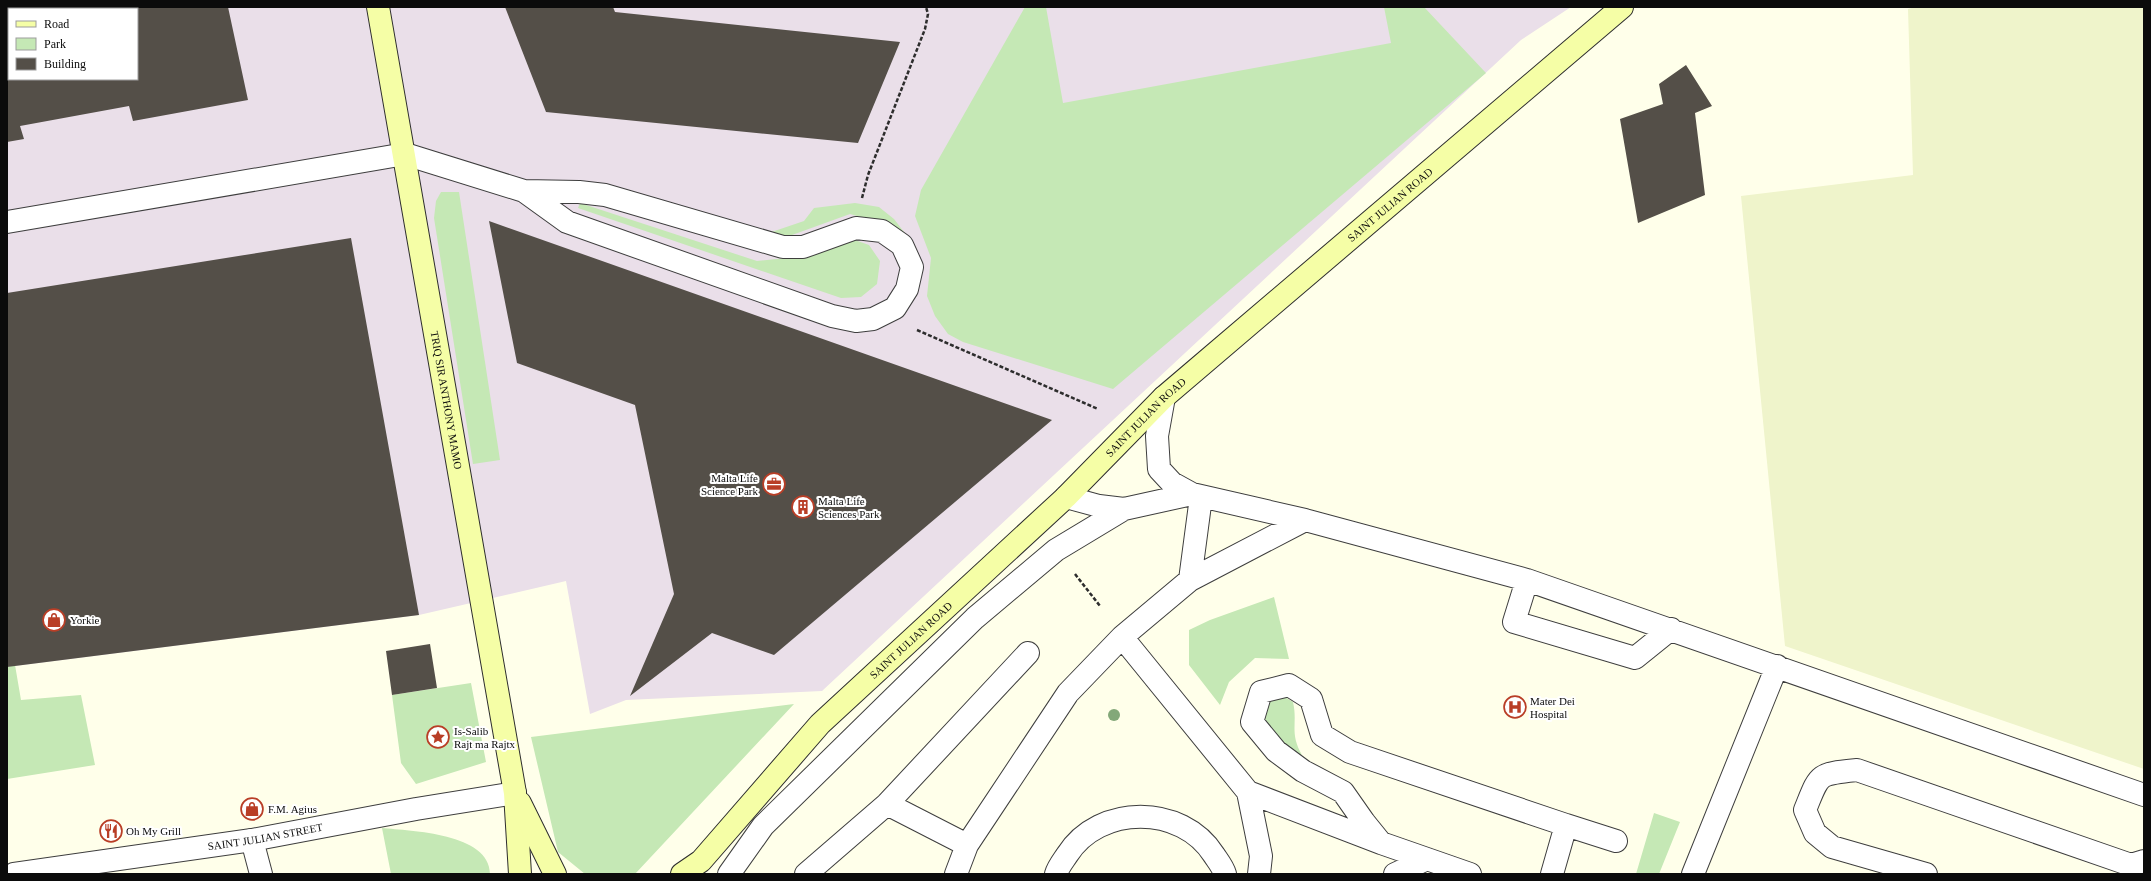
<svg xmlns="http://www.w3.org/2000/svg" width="2151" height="881" viewBox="0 0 2151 881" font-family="Georgia,serif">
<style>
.industrial{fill:#eadfe9;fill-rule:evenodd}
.farmland{fill:#eff4cb}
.green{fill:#c5e8b5}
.building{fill:#544f48;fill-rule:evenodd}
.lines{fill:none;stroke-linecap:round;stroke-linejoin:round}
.lane-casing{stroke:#3e3e3e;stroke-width:24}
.street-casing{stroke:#3e3e3e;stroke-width:24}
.secondary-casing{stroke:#2d2d2d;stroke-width:24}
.path{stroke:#2d2d2d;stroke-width:2.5;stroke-dasharray:4 2;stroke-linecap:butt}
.lane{stroke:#fff;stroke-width:22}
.street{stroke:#fff;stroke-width:22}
.secondary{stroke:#f5fea6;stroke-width:22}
.tree{fill:#83a879}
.labels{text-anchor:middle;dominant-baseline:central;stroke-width:4;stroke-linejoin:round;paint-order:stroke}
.street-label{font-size:11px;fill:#0b0b0b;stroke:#fff}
.poi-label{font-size:11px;fill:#0b0b0b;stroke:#fff;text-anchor:start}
</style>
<rect width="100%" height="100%" fill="#ffffea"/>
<path class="industrial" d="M7,7H1571L1521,40L822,691L626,700L590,714L566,581L419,615L7,667ZM9,9H137V79H9Z"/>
<path class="farmland" d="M1915,7H2144V769L1785,646L1741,196L1913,175L1908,9Z"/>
<path class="green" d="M1025,7H1046L1063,103L1391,43L1384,7H1424L1486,73L1113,389L963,342L948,334L935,316L927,296L931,258L915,216L921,190Z
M441,192H459L500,460L473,464L434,218L436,201Z
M580,203L757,261L806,256L852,239L869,245L880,261L877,284L861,297L841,298L578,208Z
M855,203L879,207L894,219L911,241L918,267L914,287L901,310L894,315L883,310L893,301L902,274L899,250L889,232L874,221L850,214L792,235L760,236L804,221L814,208Z
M1274,597L1289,659L1255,658L1229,682L1220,705L1189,665V630L1210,620Z
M15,665L21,700L81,695L95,765L7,779V667Z
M471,683L486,762L416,784L401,763L392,695Z
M1280,694L1293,702C1298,724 1289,732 1302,755C1276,744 1259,731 1264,700Z
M794,704L635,874H585L558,852L531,737Z
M1654,813L1680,822L1659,874H1636Z
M382,828C411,831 490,833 490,874H391Z"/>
<path class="building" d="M7,7H228L248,100L133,121L129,106L20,126L24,139L7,142ZM9,9H137V79H9Z
M505,7H613L615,12L900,42L858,143L546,112Z
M1686,65L1712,106L1695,113L1705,195L1638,223L1620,119L1663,104L1659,84Z
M489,221L1052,420L774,655L712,633L630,696L674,594L635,405L517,363Z
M351,238L419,615L7,667V293Z
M430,644L437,688L392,695L386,651Z"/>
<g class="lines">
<g class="lane-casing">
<path id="lane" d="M7,222L405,154L524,191L579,192L605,195L783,247H803L856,228L882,231L902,245L912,267L907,289L895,308L873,319L856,321L832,316L567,222L524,191
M1164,397L1157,436L1159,469L1172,483L1192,494L1305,520L1527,580L2144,795
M1066,497L1099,506L1124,509L1192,494
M1190,580L1201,497
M1527,580L1514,622L1635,658L1671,629
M1122,637L1248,792L1381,843L1470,874
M1248,792L1261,856L1259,874
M887,804L967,845
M1566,825L1616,841
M252,840L261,874
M1381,843L1364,822L1343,792L1303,771L1276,751L1252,722L1261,692L1289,685L1311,699L1322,735L1350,752L1566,825L1552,874
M729,874L763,826L975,618L1056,550L1124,509
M806,874L887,804L1028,653
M956,874L967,845L1068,693L1122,637L1190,580L1305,520
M1056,874C1058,867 1063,861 1067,855C1099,804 1182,804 1214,855C1218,861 1223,867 1225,874
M1395,874L1427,859
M1693,874L1777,666
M1926,874L1832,847L1815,833L1805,810C1820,773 1817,774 1857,770L2131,865L2144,861"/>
</g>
<g class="street-casing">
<g id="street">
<path id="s1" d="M14,874L252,840L416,809L515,793"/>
</g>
</g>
<g class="secondary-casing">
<g id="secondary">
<path id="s2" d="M378,7L515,793L520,874"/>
<path d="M520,803L555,874"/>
<path id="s3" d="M682,874L701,861L820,724L1066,497L1164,397L1622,7"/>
</g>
</g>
<path class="path" d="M862,198L868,175L925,29L928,14L926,7
M917,330L1098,409
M1075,574L1100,606"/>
<use href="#lane" class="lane"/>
<use href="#street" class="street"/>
<use href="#secondary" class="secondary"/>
</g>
<circle class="tree" cx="1114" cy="715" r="6"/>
<defs>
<g id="office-ring" transform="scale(1.15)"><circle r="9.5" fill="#fff" stroke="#b93e26" stroke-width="1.5"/><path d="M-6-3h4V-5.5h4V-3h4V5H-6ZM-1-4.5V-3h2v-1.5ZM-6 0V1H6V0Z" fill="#b93e26"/></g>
<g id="building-ring" transform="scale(1.15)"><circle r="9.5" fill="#fff" stroke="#b93e26" stroke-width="1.5"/><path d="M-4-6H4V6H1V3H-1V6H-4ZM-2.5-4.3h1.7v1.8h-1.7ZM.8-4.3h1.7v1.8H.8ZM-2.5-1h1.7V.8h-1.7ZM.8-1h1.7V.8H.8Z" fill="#b93e26"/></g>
<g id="shop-ring" transform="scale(1.15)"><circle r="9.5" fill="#fff" stroke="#b93e26" stroke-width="1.5"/><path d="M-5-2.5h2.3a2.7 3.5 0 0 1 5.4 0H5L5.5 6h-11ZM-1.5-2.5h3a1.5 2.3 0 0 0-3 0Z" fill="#b93e26"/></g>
<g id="hospital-ring" transform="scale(1.15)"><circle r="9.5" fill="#fff" stroke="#b93e26" stroke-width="1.5"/><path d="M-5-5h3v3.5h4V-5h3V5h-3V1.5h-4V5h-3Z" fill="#b93e26"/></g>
<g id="sight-ring" transform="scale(1.15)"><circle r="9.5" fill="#fff" stroke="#b93e26" stroke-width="1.5"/><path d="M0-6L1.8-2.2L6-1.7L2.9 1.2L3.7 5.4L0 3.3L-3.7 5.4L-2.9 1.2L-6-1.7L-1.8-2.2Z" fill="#b93e26"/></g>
<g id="restaurant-ring" transform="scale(1.15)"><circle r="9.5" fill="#fff" stroke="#b93e26" stroke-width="1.5"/><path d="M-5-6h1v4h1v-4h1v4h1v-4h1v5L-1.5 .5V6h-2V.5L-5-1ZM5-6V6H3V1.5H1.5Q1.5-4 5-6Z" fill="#b93e26"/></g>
</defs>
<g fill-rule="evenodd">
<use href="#office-ring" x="774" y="484"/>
<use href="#building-ring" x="803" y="507"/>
<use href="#shop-ring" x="54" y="620"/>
<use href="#hospital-ring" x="1515" y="707"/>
<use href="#sight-ring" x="438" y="737"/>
<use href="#shop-ring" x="252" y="809"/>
<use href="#restaurant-ring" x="111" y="831"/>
</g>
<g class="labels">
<g class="street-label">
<text stroke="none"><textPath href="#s3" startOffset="976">SAINT JULIAN ROAD</textPath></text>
<text stroke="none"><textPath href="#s2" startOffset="399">TRIQ SIR ANTHONY MAMO</textPath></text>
<text stroke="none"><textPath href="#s3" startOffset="652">SAINT JULIAN ROAD</textPath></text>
<text stroke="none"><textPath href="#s3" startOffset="328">SAINT JULIAN ROAD</textPath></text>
<text stroke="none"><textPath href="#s1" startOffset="254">SAINT JULIAN STREET</textPath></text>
</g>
<g class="poi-label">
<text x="758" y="478" text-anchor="end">Malta Life<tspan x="758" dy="13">Science Park</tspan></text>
<text x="818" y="501">Malta Life<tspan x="818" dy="13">Sciences Park</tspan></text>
<text x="70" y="620">Yorkie</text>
<text x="1530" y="701">Mater Dei<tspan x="1530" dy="13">Hospital</tspan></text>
<text x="454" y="731">Is-Salib<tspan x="454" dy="13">Rajt ma Rajtx</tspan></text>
<text x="268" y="809">F.M. Agius</text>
<text x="126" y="831">Oh My Grill</text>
</g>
</g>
<rect width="2151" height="881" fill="none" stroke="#0b0b0b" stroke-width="16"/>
<rect x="8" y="8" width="130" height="72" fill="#ffffff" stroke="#9d9d9d"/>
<rect x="16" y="21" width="20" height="6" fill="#f5fea6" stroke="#9d9d9d"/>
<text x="44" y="28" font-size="12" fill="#0b0b0b">Road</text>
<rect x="16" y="38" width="20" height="12" fill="#c5e8b5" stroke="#9d9d9d"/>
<text x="44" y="48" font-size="12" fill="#0b0b0b">Park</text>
<rect x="16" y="58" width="20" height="12" fill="#544f48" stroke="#9d9d9d"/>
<text x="44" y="68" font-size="12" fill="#0b0b0b">Building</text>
</svg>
